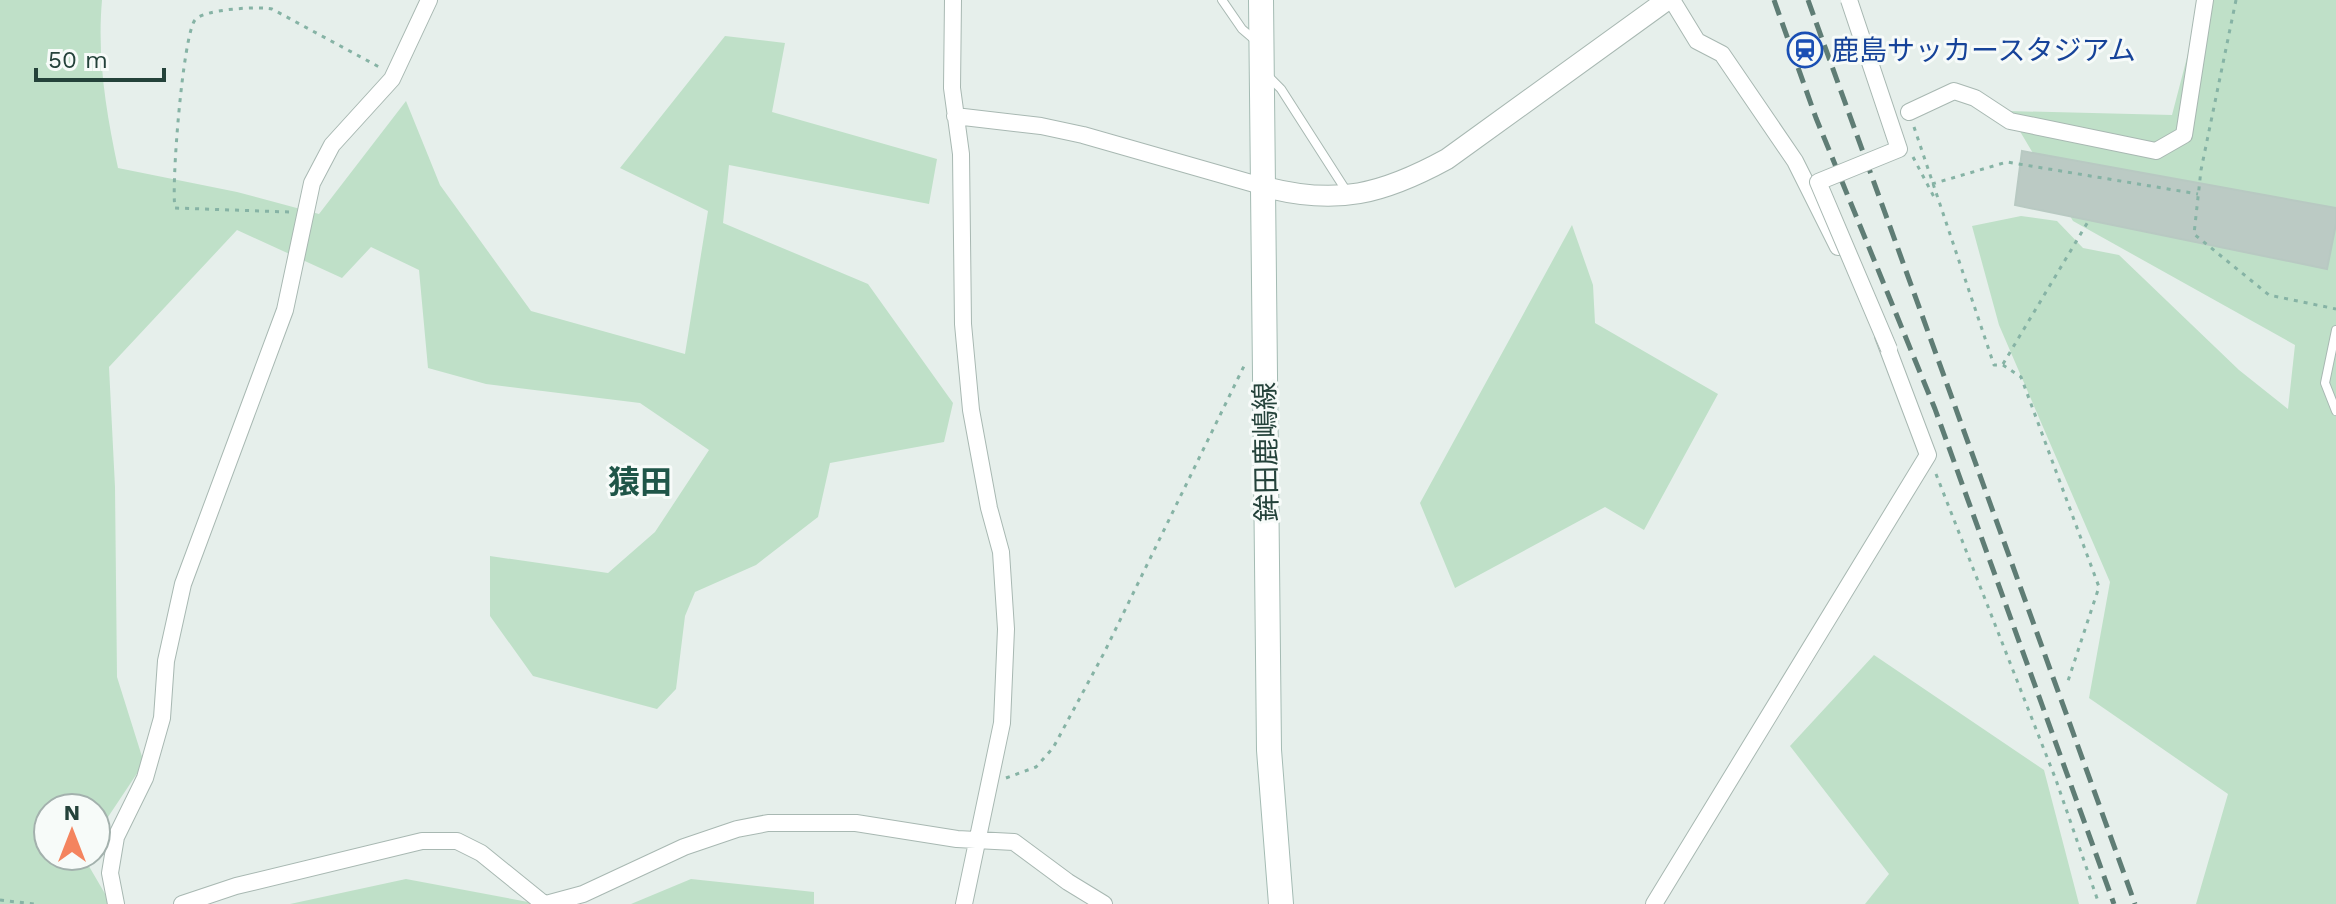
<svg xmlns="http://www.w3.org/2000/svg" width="2336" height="904" viewBox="0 0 2336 904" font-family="'Work Sans','Noto Sans JP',sans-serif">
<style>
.green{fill:#bfe0c8}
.building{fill:#bbcac4;stroke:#b8c9c2;stroke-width:2}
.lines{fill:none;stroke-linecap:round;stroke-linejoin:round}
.service-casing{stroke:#a8b8b2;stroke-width:10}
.minor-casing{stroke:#a8b8b2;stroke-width:18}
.tertiary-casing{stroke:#a8b8b2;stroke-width:22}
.secondary-casing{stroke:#a4bbb3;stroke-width:26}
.path{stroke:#86b3a5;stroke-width:3;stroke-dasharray:4 6;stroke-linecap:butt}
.service{stroke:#fff;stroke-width:8}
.minor{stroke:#fff;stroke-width:16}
.tertiary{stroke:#fff;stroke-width:20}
.secondary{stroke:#fff;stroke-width:24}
.rail{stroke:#5f7d75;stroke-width:5;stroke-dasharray:16 8;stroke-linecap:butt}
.minor-bridge-casing{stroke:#a8b8b2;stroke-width:18;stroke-linecap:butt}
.minor-bridge{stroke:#fff;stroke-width:16}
.labels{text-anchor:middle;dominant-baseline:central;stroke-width:6;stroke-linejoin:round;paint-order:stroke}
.transit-label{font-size:28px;fill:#164399;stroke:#f7fbf9;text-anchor:start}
.street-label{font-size:28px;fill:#24423a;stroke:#f7fbf9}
.quarter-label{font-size:32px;font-weight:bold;fill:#1f5548;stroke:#f7fbf9}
</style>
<rect width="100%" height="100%" fill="#e6efeb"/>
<path class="green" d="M0,0H102C97,58 106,111 118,168L237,192L319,214L406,101L440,185L531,311L685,354L708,211L620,168L725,36L785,43L772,112L937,159L929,204L729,165L723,223L868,284L953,403L944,442L830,463L818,517L756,565L695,592L685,616L676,689L657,709L533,676L490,616V556L608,573L655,532L709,450L640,403L486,384L428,368L419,270L371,247L342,278L237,230L109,367L115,487L117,677L144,763L96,835V808H48V856H83L111,904H0Z
M2202,0H2336V904H2196L2228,794L2089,698L2110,582L1999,325L1972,226L2021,216L2057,221L2083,248L2119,255L2239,370L2288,409L2295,345L2073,221L2008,111L2172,115Z
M1572,225L1593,285L1595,323L1718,394L1644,530L1605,507L1455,588L1420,503Z
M1874,655L2044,770L2079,904H1865L1889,874L1790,746Z
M406,879L539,904H290Z
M691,879L814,892V904H631Z"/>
<path class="building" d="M2022,151L2336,208V224L2327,269L2015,205Z"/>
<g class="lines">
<g class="service-casing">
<path id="service" d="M1222,0L1242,29L1256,41
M1267,75L1281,89L1347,192
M2336,330L2325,383L2336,411"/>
</g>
<g class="minor-casing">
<path id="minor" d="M953,0L952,88L961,154L963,324L971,410L989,508L1001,552L1006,629L1002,723L964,904
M1672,0L1697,41L1722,54L1795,161L1838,247
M1909,112L1954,91L1975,98L2010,121L2156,151L2184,135L2205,0
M955,116L1041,126L1083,135L1265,187
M116,904L110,873L116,837L145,778L162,718L166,661L183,584L285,310L312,183L332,145L392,79L429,0
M182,904L236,886L422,841H457L481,853L544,904
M546,904L583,894L684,847L737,829L768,823H856L957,839L1014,842L1068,882L1104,904
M1654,904L1928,455L1883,336"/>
</g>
<g class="tertiary-casing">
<path id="tertiary" d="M1265,187C1337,206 1383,194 1447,159L1667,0"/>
</g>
<g class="secondary-casing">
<path id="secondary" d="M1261,0L1269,750L1281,904"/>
</g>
<path class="path" d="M2236,0L2201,170L2194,234L2269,295L2336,309
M1914,127L1994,365H2003L2021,377L2099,587L2068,681
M1913,157L1934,197
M1932,184L2007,162L2198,194
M289,212L175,208C171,185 183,35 195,20C203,9 260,6 272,9L381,68
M2003,364L2089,220
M1936,474L2056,780L2099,904
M1006,778L1036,767L1053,748L1104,653L1244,366
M0,900L34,904"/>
<use href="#service" class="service"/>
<use href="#minor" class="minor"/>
<use href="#tertiary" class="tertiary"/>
<use href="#secondary" class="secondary"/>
<path class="rail" d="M1774,0L1816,118L1935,409L2114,904
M1808,0L2135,904"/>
<g class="minor-bridge-casing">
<path id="minor-bridge" d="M1849,0L1899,149L1818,182L1889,349"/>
</g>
<use href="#minor-bridge" class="minor-bridge"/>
</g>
<defs>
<g id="station-ring" transform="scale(1.8)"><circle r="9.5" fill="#f7fbf9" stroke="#1a4fb4" stroke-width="1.5"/><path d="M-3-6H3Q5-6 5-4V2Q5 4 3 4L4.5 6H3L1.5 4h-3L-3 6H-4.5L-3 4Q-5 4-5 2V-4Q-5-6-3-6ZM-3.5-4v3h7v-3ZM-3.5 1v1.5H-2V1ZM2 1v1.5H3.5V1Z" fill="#1a4fb4"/></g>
</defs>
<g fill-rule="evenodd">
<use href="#station-ring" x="1805" y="50"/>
</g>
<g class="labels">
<g class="transit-label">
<text x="1831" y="50">鹿島サッカースタジアム</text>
</g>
<g class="street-label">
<text transform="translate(1266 452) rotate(-91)">鉾田鹿嶋線</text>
</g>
<g class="quarter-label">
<text x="640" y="482">猿田</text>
</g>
</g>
<g transform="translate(72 832)"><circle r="38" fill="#f7fbf9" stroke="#a3b1ad" stroke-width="2"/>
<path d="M0-6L14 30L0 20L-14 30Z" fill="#f4845f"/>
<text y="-12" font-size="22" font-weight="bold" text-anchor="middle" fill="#24423a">N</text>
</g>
<path d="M36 68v12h128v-12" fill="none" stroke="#24423a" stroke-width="4"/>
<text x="48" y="68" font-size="24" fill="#24423a" stroke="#f7fbf9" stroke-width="6" paint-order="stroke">50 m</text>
</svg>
